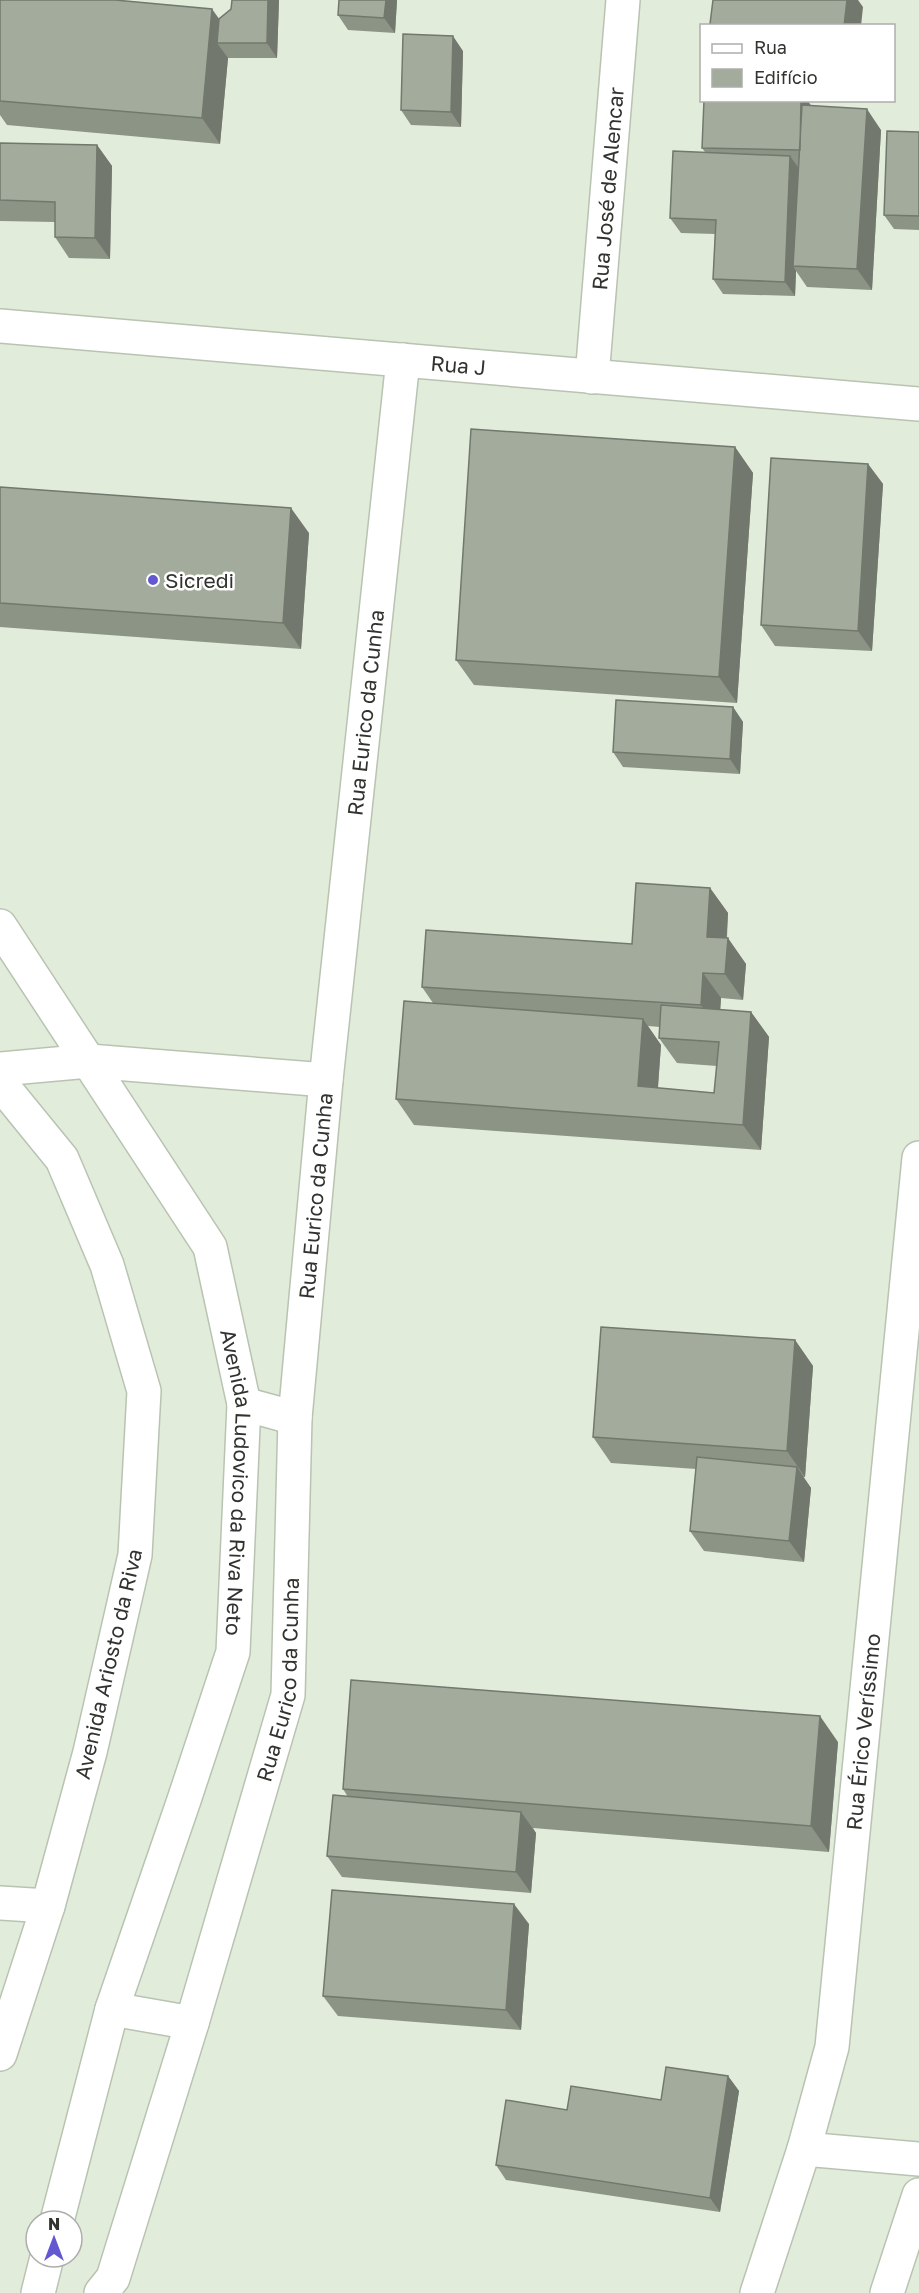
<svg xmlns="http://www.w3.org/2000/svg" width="919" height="2293" viewBox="0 0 919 2293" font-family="'Golos Text',sans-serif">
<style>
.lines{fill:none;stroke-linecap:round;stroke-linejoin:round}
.minor-casing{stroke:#b9c3b2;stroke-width:36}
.tertiary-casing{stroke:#b9c3b2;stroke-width:36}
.minor{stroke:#fff;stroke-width:33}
.tertiary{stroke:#fff;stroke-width:33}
.wall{fill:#8c9486;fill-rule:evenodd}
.shaded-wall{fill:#72786d}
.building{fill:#a3ac9c;stroke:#72786d;stroke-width:1.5}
.poi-dot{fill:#6358d1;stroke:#fff;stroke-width:2}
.labels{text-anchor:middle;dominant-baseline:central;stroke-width:5;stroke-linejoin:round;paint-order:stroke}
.street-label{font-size:21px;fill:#31342e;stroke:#fff}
.poi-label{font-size:21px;fill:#31342e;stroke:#fff;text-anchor:start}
</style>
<rect width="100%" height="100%" fill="#e2ecdb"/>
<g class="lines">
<g class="minor-casing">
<g id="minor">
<path id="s1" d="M0,326L919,404"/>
<path id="s2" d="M592,377L623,0"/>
<path d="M0,1069L89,1061L326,1080"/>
<path d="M244,1404L295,1418"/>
<path d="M0,1903L48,1906"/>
<path d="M112,2009L192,2023"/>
<path d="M804,2149L919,2159"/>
<path id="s3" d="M101,2293L113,2278L192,2023L288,1695L295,1418L326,1080L403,360"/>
<path id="s4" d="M757,2293L804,2149L832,2047L919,1158"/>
<path d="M887,2293L919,2195"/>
</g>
</g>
<g class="tertiary-casing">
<g id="tertiary">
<path id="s5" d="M0,926L210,1247L244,1404L233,1652L184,1800L112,2009L57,2221"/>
<path d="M0,1083L62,1159L107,1265L144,1391L135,1555L90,1752L48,1906L0,2054"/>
<path d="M38,2293L47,2257"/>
</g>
</g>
<use href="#minor" class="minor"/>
<use href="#tertiary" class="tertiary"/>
</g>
<path class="wall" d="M0,0L219,19L231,9L232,0H279L277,58H228L220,144L7,125L0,115Z
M397,0L395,33L348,30L338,15Z
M463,51L461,127L411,125L401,110Z
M704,100H807L811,106L881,130L872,290L807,287L796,271L795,296L723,294L713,279L715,234L681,233L670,218L705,152L702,148Z
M919,132V230L894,229L884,215Z
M0,143L97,145L112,166L110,259L69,258L55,237V222L0,221Z
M735,447L753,473L737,703L474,685L456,660Z
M868,464L883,484L872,651L775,646L761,625Z
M0,487L309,533L301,649L0,627Z
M733,707L743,722L740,774L623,767L613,752Z
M710,888L728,913L727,938L746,964L743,1000L721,998L720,1010L751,1012L769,1037L761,1150L414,1125L396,1099L433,1003L422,987L632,944ZM648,1026L660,1027L659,1038L677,1063L717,1066L714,1093L658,1088L661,1045Z
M795,1340L813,1366L805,1477H803L811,1488L804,1562L704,1551L690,1531L696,1469L611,1463L593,1437Z
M838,1742L829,1852L533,1828L536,1833L531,1893L342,1877L327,1856L348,1797L343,1789Z
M529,1924L521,2030L338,2016L323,1996Z
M728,2076L739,2091L720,2212L506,2180L496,2165L567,2110L661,2100Z"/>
<path class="shaded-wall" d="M268,0H279L277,58L267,43Z
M386,0H397L395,33L384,18Z
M847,0H858L863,7L861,26H844Z
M212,9L230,34L217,43L228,58L220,144L202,118Z
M453,36L463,51L461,127L451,112Z
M801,100H807L812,107L800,150Z
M867,109L881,130L872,290L857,269Z
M97,145L112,166L110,259L95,238Z
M790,156L800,170L793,266L796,271L795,296L785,282Z
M735,447L753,473L737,703L719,677Z
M868,464L883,484L872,651L858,631Z
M291,508L309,533L301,649L283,623Z
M733,707L743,722L740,774L730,759Z
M710,888L728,913L725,962L707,937Z
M728,938L746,964L743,1000L725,974Z
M703,973L721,998L719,1030L701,1005Z
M751,1012L769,1037L761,1150L743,1125Z
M643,1019L661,1045L656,1112L638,1086Z
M795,1340L813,1366L805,1477L787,1451Z
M797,1467L811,1488L804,1562L789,1541Z
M820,1716L838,1742L829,1852L811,1826Z
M521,1812L536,1833L531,1893L516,1872Z
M514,1904L529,1924L521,2030L506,2010Z
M728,2076L739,2091L720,2212L710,2198Z"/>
<path class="building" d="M0,0H115L212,9L202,118L0,101Z
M232,0H268L267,43H217L219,19L231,9Z
M339,0H386L384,18L338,15Z
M713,0H847L844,26H721L710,24Z
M403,34L453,36L451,112L401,110Z
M704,100H801L800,150L702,148Z
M802,105L867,109L857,269L793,266Z
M887,131L919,132V216L884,215Z
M0,143L97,145L95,238L55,237V202L0,200Z
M673,151L790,156L785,282L713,279L716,220L670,218Z
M471,429L735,447L719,677L456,660Z
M771,458L868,464L858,631L761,625Z
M0,487L291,508L283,623L0,603Z
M616,700L733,707L730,759L613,752Z
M636,883L710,888L707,937L728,938L725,974L703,973L701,1005L422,987L426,930L632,944Z
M404,1001L643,1019L638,1086L714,1093L719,1042L659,1038L661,1005L751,1012L743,1125L396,1099Z
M601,1327L795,1340L787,1451L593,1437Z
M697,1457L797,1467L789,1541L690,1531Z
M351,1680L820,1716L811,1826L343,1789Z
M333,1795L521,1812L516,1872L327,1856Z
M332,1890L514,1904L506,2010L323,1996Z
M666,2067L728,2076L710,2198L496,2165L506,2100L567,2110L571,2086L661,2100Z"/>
<circle class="poi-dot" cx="153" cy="580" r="6"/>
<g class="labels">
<g class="street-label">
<text stroke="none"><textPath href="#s2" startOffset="189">Rua José de Alencar</textPath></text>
<text stroke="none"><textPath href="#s1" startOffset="460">Rua J</textPath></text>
<text stroke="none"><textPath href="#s3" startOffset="1614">Rua Eurico da Cunha</textPath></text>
<text stroke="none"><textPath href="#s3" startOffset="1128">Rua Eurico da Cunha</textPath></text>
<text stroke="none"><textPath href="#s5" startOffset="622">Avenida Ludovico da Riva Neto</textPath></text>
<text transform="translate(108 1664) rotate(-77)">Avenida Ariosto da Riva</text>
<text stroke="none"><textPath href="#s3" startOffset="642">Rua Eurico da Cunha</textPath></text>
<text stroke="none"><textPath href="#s4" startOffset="574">Rua Érico Veríssimo</textPath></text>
</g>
<g class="poi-label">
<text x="165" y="580">Sicredi</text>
</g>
</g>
<rect x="700" y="24" width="195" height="78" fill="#ffffff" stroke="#adaeab" stroke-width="1.5"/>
<rect x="712" y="44" width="30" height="9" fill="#ffffff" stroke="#adaeab" stroke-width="1.5"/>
<text x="754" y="54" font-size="18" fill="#31342e">Rua</text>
<rect x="712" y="69" width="30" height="18" fill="#a3ac9c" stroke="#adaeab" stroke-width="1.5"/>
<text x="754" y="84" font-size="18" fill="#31342e">Edifício</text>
<g transform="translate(54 2239)"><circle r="28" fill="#ffffff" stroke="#adaeab" stroke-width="1.5"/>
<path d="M0-4.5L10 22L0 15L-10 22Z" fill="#6358d1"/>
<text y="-9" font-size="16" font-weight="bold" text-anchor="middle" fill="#31342e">N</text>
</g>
</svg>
